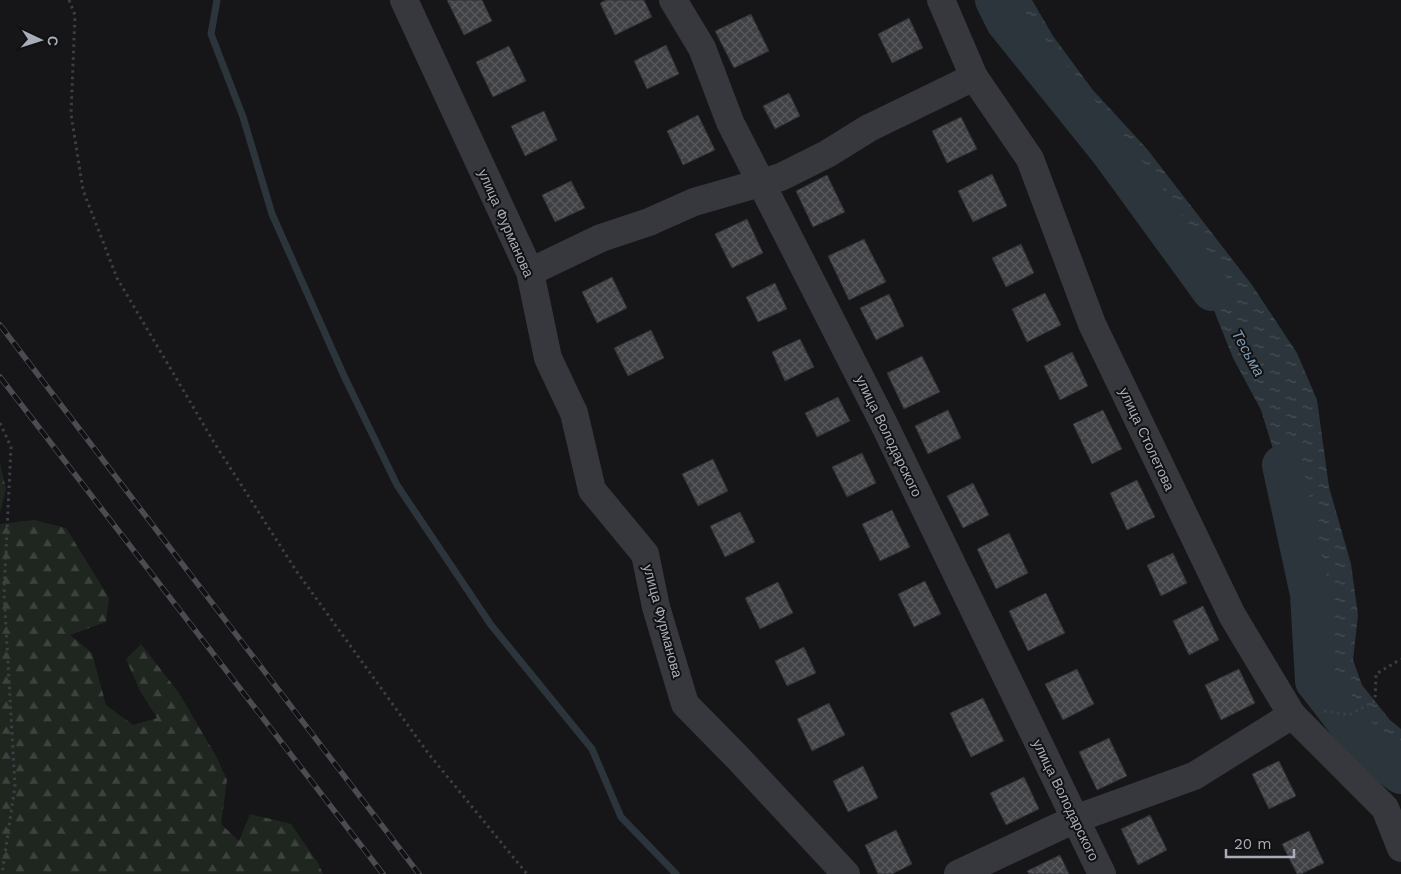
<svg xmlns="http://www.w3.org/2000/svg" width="1401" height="874" viewBox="0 0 1401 874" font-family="'Work Sans',sans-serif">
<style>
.forest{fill:url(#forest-firs)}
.water{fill:url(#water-ripples)}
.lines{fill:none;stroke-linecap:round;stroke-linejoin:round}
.stream{stroke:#2c353c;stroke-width:7}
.river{stroke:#2c353c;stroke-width:40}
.building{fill:url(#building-cross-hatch);stroke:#303034}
.path{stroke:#3d3f44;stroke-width:3;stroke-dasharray:2.5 4;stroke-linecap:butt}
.minor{stroke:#37383d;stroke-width:28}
.rail-casing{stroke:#4a4c52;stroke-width:5.5}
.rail{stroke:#111113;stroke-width:4;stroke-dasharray:11;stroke-linecap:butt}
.labels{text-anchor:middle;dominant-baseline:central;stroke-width:4;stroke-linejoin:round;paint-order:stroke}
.street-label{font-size:14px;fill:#a8adb8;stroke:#111113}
.water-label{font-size:15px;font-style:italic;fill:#7f9bb3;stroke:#111113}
</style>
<defs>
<pattern id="forest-firs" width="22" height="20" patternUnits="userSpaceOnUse" patternTransform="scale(1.25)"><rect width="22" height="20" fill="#1e261f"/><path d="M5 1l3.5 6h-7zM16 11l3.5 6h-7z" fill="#3c433d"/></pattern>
<pattern id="water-ripples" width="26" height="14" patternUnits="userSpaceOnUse" patternTransform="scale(1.25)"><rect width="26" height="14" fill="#2c353c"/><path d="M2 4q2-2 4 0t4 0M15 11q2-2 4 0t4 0" fill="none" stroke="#485056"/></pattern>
<pattern id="building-cross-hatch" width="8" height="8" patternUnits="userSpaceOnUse" patternTransform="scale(1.25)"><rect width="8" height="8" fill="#404145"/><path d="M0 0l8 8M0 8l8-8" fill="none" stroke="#595a5e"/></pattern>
</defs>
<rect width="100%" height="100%" fill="#161618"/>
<g class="forest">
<path d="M0,463L6,489L0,513Z"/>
<path d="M34,520L66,528L109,598L106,622L70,635L92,653L106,705L133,725L157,718L140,691L126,659L141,644L179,693L216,756L227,780L221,824L239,841L250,814L291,824L318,863L323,874H0V524Z"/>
</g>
<path class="water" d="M993,0H1032L1053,36L1092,89L1147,149L1252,285L1297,353L1317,400L1329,487L1351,564L1358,615L1353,660L1362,685L1390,720L1401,729V776L1371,738L1340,706L1328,683L1318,655L1309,610L1302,543L1261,410L1233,358L1209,298L1177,240L1133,173L1059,89L1035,58L1027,44L1016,38Z"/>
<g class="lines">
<path class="stream" d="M217,0L211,34L243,117L272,214L344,376L397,485L491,625L592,749L621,817L676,874"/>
<g class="river">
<path d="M995,0L1006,22L1110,151L1212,291"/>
<path d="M1282,465L1310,594L1315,681L1370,752L1401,774"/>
</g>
</g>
<g class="building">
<path d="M447,0H482L492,21L464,35Z"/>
<path d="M606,0H644L652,17L615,35L600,3Z"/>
<path d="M751,14L769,51L734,68L715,31Z"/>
<path d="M909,18L923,48L892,63L878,34Z"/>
<path d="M666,45L679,74L647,89L634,61Z"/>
<path d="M509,46L526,81L493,97L476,62Z"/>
<path d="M789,93L800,116L775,129L763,106Z"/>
<path d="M544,111L557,140L525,156L511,126Z"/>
<path d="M698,115L715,150L683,165L667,131Z"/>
<path d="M961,117L977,149L947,163L932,131Z"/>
<path d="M992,174L1007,206L973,222L958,191Z"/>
<path d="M827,175L845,212L813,227L796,191Z"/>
<path d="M571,181L585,208L555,222L542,195Z"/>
<path d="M747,219L763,253L732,268L715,234Z"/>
<path d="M864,239L886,282L849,300L828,256Z"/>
<path d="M1021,244L1034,273L1006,287L992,258Z"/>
<path d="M612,277L627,308L597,323L582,292Z"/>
<path d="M775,283L787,309L758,322L746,297Z"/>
<path d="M1045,293L1061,325L1027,342L1012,309Z"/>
<path d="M889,294L904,326L876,340L860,308Z"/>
<path d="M651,330L664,358L628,376L614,348Z"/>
<path d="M800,339L814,367L785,381L772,352Z"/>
<path d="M1072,352L1088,386L1060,400L1044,366Z"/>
<path d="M922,356L940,392L904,409L887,373Z"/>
<path d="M838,397L850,421L817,437L805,413Z"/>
<path d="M948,410L961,438L928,454L915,426Z"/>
<path d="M1103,410L1122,449L1092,464L1073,424Z"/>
<path d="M862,453L876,483L847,497L832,467Z"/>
<path d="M713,459L728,491L698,506L682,474Z"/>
<path d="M1137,480L1155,517L1127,530L1110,493Z"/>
<path d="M973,483L989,515L963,528L947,496Z"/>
<path d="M892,510L910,547L880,561L862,524Z"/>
<path d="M740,512L755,542L725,557L710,526Z"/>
<path d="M1009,533L1028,573L996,589L977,549Z"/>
<path d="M1173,553L1187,583L1161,596L1147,565Z"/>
<path d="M925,581L941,614L914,627L898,594Z"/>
<path d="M778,582L793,613L760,629L745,598Z"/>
<path d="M1046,593L1065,633L1028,651L1009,611Z"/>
<path d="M1203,606L1219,640L1189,655L1173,621Z"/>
<path d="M804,647L816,673L787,686L775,661Z"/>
<path d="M1077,669L1094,704L1063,720L1045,684Z"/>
<path d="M1239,669L1255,703L1221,720L1205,685Z"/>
<path d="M983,698L1004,741L971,757L950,713Z"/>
<path d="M829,703L845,735L812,751L797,719Z"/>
<path d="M1109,738L1127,776L1097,790L1079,752Z"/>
<path d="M1279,761L1296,796L1269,809L1252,774Z"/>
<path d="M863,766L878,798L848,812L833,781Z"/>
<path d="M1024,777L1039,809L1006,825L990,793Z"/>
<path d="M1150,815L1167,850L1138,865L1121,829Z"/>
<path d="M896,830L912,864L892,874H878L865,845Z"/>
<path d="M1309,831L1324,863L1301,874H1297L1282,844Z"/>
<path d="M1060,855L1069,874H1029L1027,871Z"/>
</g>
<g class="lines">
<g class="path">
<path d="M69,0L75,15L71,114L83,190L117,278L215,444L297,572L428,753L527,874"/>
<path d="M0,423L11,447L4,593L15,786L2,874"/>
<path d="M1324,711L1349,715L1375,701L1376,674L1401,659"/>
</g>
<g class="minor">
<path d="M404,0L530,272L548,358L574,413L592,490L645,554L656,607L685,704L738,758L846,874"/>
<path d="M673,0L702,48L730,122L884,424L1102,874"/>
<path d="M941,0L974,77L1030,159L1092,324L1232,615L1292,715L1385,808L1401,848"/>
<path d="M530,272L601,238L649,222L694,202L781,177L827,154L869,128L974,77"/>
<path d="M958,874L1075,819L1194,776L1292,715"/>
</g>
<g class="rail-casing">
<g id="rail">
<path d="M0,325L419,874"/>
<path d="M0,377L383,874"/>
</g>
</g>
<use href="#rail" class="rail"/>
</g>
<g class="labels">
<g class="street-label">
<text transform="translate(506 223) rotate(66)">улица Фурманова</text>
<text transform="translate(889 436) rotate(64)">улица Володарского</text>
<text transform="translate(1147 439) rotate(65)">улица Столетова</text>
<text transform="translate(663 621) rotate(75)">улица Фурманова</text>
<text transform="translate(1066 800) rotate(64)">улица Володарского</text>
</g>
<g class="water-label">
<text transform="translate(1248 353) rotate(61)">Тесьма</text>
</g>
</g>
<g transform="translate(40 40) rotate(94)" stroke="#111113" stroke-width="4" paint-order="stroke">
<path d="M0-4L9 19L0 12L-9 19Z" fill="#a8adb8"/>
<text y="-8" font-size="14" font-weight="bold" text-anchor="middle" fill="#a8adb8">С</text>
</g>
<path d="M1226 849v8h68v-8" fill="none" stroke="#a8adb8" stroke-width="2.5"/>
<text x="1234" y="849" font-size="15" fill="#a8adb8" stroke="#111113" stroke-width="4" paint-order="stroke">20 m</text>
</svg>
